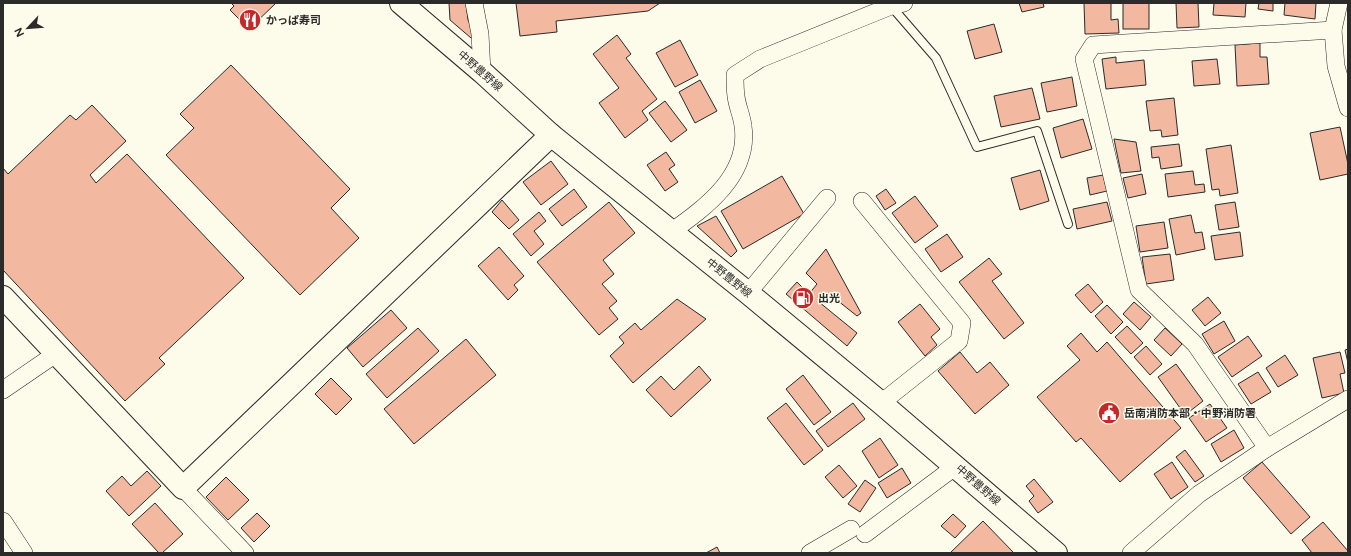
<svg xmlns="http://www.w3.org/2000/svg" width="1351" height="556" viewBox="0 0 1351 556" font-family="Figtree,'Noto Sans JP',sans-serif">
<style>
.building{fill:#f2b8a0;stroke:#2b2b2b}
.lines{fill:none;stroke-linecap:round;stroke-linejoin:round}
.lane-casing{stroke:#2b2b2b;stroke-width:10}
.street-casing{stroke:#2b2b2b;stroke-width:18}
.secondary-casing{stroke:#2b2b2b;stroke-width:24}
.primary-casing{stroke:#2b2b2b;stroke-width:24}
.lane{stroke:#fdfbea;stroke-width:8}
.street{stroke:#fdfbea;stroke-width:17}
.secondary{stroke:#fdfbea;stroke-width:22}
.primary{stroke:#fdfbea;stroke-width:22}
.labels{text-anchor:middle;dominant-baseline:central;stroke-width:3;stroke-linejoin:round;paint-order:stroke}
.poi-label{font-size:11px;font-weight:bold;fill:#2b2b2b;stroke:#fdfbea;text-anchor:start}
.street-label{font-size:11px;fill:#2b2b2b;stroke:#fdfbea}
</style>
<rect width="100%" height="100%" fill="#fdfbea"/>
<g class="building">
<path d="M231,3H276L249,29L230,10L234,6Z"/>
<path d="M449,3H466L468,20L475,33L471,38L450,20Z"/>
<path d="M516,3H660L648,11L556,21L557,32L520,36Z"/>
<path d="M1019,3H1043L1044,7L1022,12Z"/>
<path d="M1084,3H1111V20L1118,19L1119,33L1085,34Z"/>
<rect x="1123" y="3" width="26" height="26"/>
<path d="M1176,3H1198L1199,27L1177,28Z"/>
<path d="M1214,3H1246L1245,17L1213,15Z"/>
<path d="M1259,3H1273V11L1258,9Z"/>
<path d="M1285,3H1316L1315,19L1284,15Z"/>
<path d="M994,24L1002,52L975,59L967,31Z"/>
<path d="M617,35L631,54L626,58L657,99L642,111L648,120L625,138L599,103L619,88L593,54Z"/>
<path d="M680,40L698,75L675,87L656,53Z"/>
<path d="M1260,43V57H1267L1269,84L1237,86L1235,45Z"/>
<path d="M1116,57V63L1144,60L1146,85L1106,89L1102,59Z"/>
<path d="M1217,59L1220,84L1194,86L1192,61Z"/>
<path d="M231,65L350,189L331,208L359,238L300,295L166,155L194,128L180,114Z"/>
<path d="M1072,77L1077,106L1047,112L1041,83Z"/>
<path d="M700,80L717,111L695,123L679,92Z"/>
<path d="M1032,88L1040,119L1001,127L994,96Z"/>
<path d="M1174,98L1178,135L1162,137L1161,130L1150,131L1146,101Z"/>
<path d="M665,101L687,130L671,142L649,113Z"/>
<path d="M92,105L126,141L90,175L96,183L127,154L244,278L159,358L165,364L125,401L3,270V168L8,174L70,115L76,120Z"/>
<path d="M1083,119L1092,149L1061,158L1053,128Z"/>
<path d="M1340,127L1348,164V174L1320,180L1310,133Z"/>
<path d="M1114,139L1136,142L1141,171L1121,173Z"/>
<path d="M1179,144L1182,166L1161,169L1159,157L1152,158L1151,147Z"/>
<path d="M1231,145L1238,193L1220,196L1219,189L1212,190L1206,149Z"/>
<path d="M666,152L675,165L669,169L678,182L665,191L647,165Z"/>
<path d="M551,161L568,184L541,205L523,182Z"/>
<path d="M1040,170L1049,201L1020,210L1011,178Z"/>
<path d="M1193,171L1195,185L1204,184L1205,192L1168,197L1165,174Z"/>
<path d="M1142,174L1146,194L1128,198L1123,178Z"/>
<path d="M1103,175L1107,191L1090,195L1087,178Z"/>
<path d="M782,176L804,214L743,249L721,211Z"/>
<path d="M574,189L587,207L562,226L549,209Z"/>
<path d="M886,189L896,203L885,210L876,196Z"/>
<path d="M915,196L938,226L915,243L892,213Z"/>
<path d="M502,200L519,220L509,229L492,212Z"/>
<path d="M609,202L635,233L603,260L614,274L602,284L617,301L609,308L618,319L599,335L537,262Z"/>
<path d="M1107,202L1112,221L1077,229L1073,209Z"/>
<path d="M1235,202L1239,227L1219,230L1215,205Z"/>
<path d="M539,212L546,221L534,231L544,244L531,256L513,234Z"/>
<path d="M1191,215L1195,233L1202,232L1205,249L1176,255L1169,219Z"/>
<path d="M716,216L737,251L731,257L697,226Z"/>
<path d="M1164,222L1168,248L1140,252L1136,226Z"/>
<path d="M1240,232L1243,256L1215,260L1211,236Z"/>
<path d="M947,234L963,257L941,272L925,249Z"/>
<path d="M499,247L524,276L514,285L518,290L508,300L478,266Z"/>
<path d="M826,249L861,313L857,316L828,293L819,302L857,333L847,346L786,294L797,282L809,294L817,284L806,273Z"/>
<path d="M1170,254L1174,280L1146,284L1142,257Z"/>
<path d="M989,258L1002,274L992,281L1024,323L1004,339L959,282Z"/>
<path d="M1088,284L1103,302L1091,313L1075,295Z"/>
<path d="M1208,297L1221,313L1205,326L1192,310Z"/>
<path d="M677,299L706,319L633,383L610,356L624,343L619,337L635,323L641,330Z"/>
<path d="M1134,302L1151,317L1140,330L1123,314Z"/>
<path d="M920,304L940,329L931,337L937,345L925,356L898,322Z"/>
<path d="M1107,305L1123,322L1111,334L1095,316Z"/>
<path d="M391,310L407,328L363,367L347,348Z"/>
<path d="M1224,321L1235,341L1214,354L1202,334Z"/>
<path d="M1127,326L1143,343L1131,354L1115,337Z"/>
<path d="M418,328L439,351L387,398L366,374Z"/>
<path d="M1165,328L1182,344L1171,356L1154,340Z"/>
<path d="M1081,333L1097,352L1107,342L1181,428L1120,482L1081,438L1076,442L1037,397L1080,360L1067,346Z"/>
<path d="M1248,336L1262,356L1232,377L1218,357Z"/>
<path d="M466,339L496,375L414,444L384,409Z"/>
<path d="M1146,346L1162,364L1150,375L1134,357Z"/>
<path d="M1348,349V363L1345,350Z"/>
<path d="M960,352L977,373L990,362L1009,385L975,414L938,371Z"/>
<path d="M1340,352L1345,373L1340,374L1344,393L1322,398L1313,358Z"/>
<path d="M1285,355L1298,375L1278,387L1266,368Z"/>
<path d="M1176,364L1203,401L1185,415L1158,377Z"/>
<path d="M699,366L711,380L671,417L646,390L661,376L674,390Z"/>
<path d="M1258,372L1271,392L1251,404L1238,384Z"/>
<path d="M803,375L831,412L814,425L786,389Z"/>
<path d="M331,378L352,399L336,415L315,394Z"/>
<path d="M786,403L823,450L804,465L767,418Z"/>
<path d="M853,403L865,419L828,447L816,431Z"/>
<path d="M1210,404L1227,428L1206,442L1189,418Z"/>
<path d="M1234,430L1244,448L1221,462L1211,444Z"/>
<path d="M880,438L898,465L879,478L862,451Z"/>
<path d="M1185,450L1204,476L1195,482L1176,457Z"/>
<path d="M1172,462L1188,487L1171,499L1154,474Z"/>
<path d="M1262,462L1310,517L1291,534L1243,478Z"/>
<path d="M839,465L857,486L843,498L825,477Z"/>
<path d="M902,468L911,483L887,498L878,483Z"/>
<path d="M147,471L161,486L129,516L106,491L122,476L131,486Z"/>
<path d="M226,477L249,500L228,520L206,497Z"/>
<path d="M1034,479L1053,502L1038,513L1029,501L1034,496L1026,486Z"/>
<path d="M865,480L876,488L860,512L848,504Z"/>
<path d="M155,503L183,534L162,553H159L132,524Z"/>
<path d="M257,513L270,526L254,542L241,528Z"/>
<path d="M953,514L966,526L955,538L941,526Z"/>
<path d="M983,521L1014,553H950Z"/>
<path d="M1323,522L1348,551V553H1312L1302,540Z"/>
<path d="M717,547L720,553H706Z"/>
</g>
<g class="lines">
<g class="lane-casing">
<path id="lane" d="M891,6L936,58L977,147L1037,131L1068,224"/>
</g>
<g class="street-casing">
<g id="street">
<path d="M474,3L480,34L482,72"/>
<path d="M1339,3L1333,30L1336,66L1348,108"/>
<path d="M862,201L962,323L959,341L881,403"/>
<path d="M671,232C706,207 750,175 743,126C742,116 737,106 736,96C735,89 735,82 735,75L760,59L891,6L904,3"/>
<path d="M748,293L827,198"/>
<path d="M3,390L57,353"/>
<path d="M1267,448L1195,344L1139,290L1084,59L1093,45L1333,30"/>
<path d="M183,488L245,553"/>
<path d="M3,521L24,553"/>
<path d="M865,534L956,466"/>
<path d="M810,553L851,529"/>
<path d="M1131,553L1199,494L1267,448L1348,399"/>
</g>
</g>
<g class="secondary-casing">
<path id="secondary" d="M3,297L183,488L551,135"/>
</g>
<g class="primary-casing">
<path id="primary" d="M401,3L482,72L551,135L748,293L881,403L1056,553"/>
</g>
<use href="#lane" class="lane"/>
<use href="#street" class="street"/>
<use href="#secondary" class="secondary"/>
<use href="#primary" class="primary"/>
</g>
<defs>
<g id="restaurant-disc" transform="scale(1.15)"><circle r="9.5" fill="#c62828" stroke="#fdfbea"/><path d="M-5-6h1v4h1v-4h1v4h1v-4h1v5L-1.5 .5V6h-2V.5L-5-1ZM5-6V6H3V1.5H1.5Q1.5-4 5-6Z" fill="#fff"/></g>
<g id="fuel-disc" transform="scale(1.15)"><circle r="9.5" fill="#c62828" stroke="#fdfbea"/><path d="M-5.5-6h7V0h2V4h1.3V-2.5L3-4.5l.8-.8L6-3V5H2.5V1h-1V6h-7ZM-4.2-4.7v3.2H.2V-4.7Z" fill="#fff"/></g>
<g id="civic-disc" transform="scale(1.15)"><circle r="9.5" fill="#c62828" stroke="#fdfbea"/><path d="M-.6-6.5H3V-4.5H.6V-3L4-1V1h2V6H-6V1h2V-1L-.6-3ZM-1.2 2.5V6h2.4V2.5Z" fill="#fff"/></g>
</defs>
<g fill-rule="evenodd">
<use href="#restaurant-disc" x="250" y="20"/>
<use href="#fuel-disc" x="803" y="298"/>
<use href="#civic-disc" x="1109" y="413"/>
</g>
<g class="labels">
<g class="poi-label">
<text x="266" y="20">かっぱ寿司</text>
<text x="818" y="298">出光</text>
<text x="1124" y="413">岳南消防本部・中野消防署</text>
</g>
<g class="street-label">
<text transform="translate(480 71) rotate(41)">中野豊野線</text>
<text transform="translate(729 278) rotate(39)">中野豊野線</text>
<text transform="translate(978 485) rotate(41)">中野豊野線</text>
</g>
</g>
<rect width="1351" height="556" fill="none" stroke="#2b2b2b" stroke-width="8"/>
<g transform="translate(28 28) rotate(244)" stroke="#fdfbea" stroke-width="3" paint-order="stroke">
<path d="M0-3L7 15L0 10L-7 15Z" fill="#2b2b2b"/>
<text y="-6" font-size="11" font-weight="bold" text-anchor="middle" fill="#2b2b2b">N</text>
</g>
</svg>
